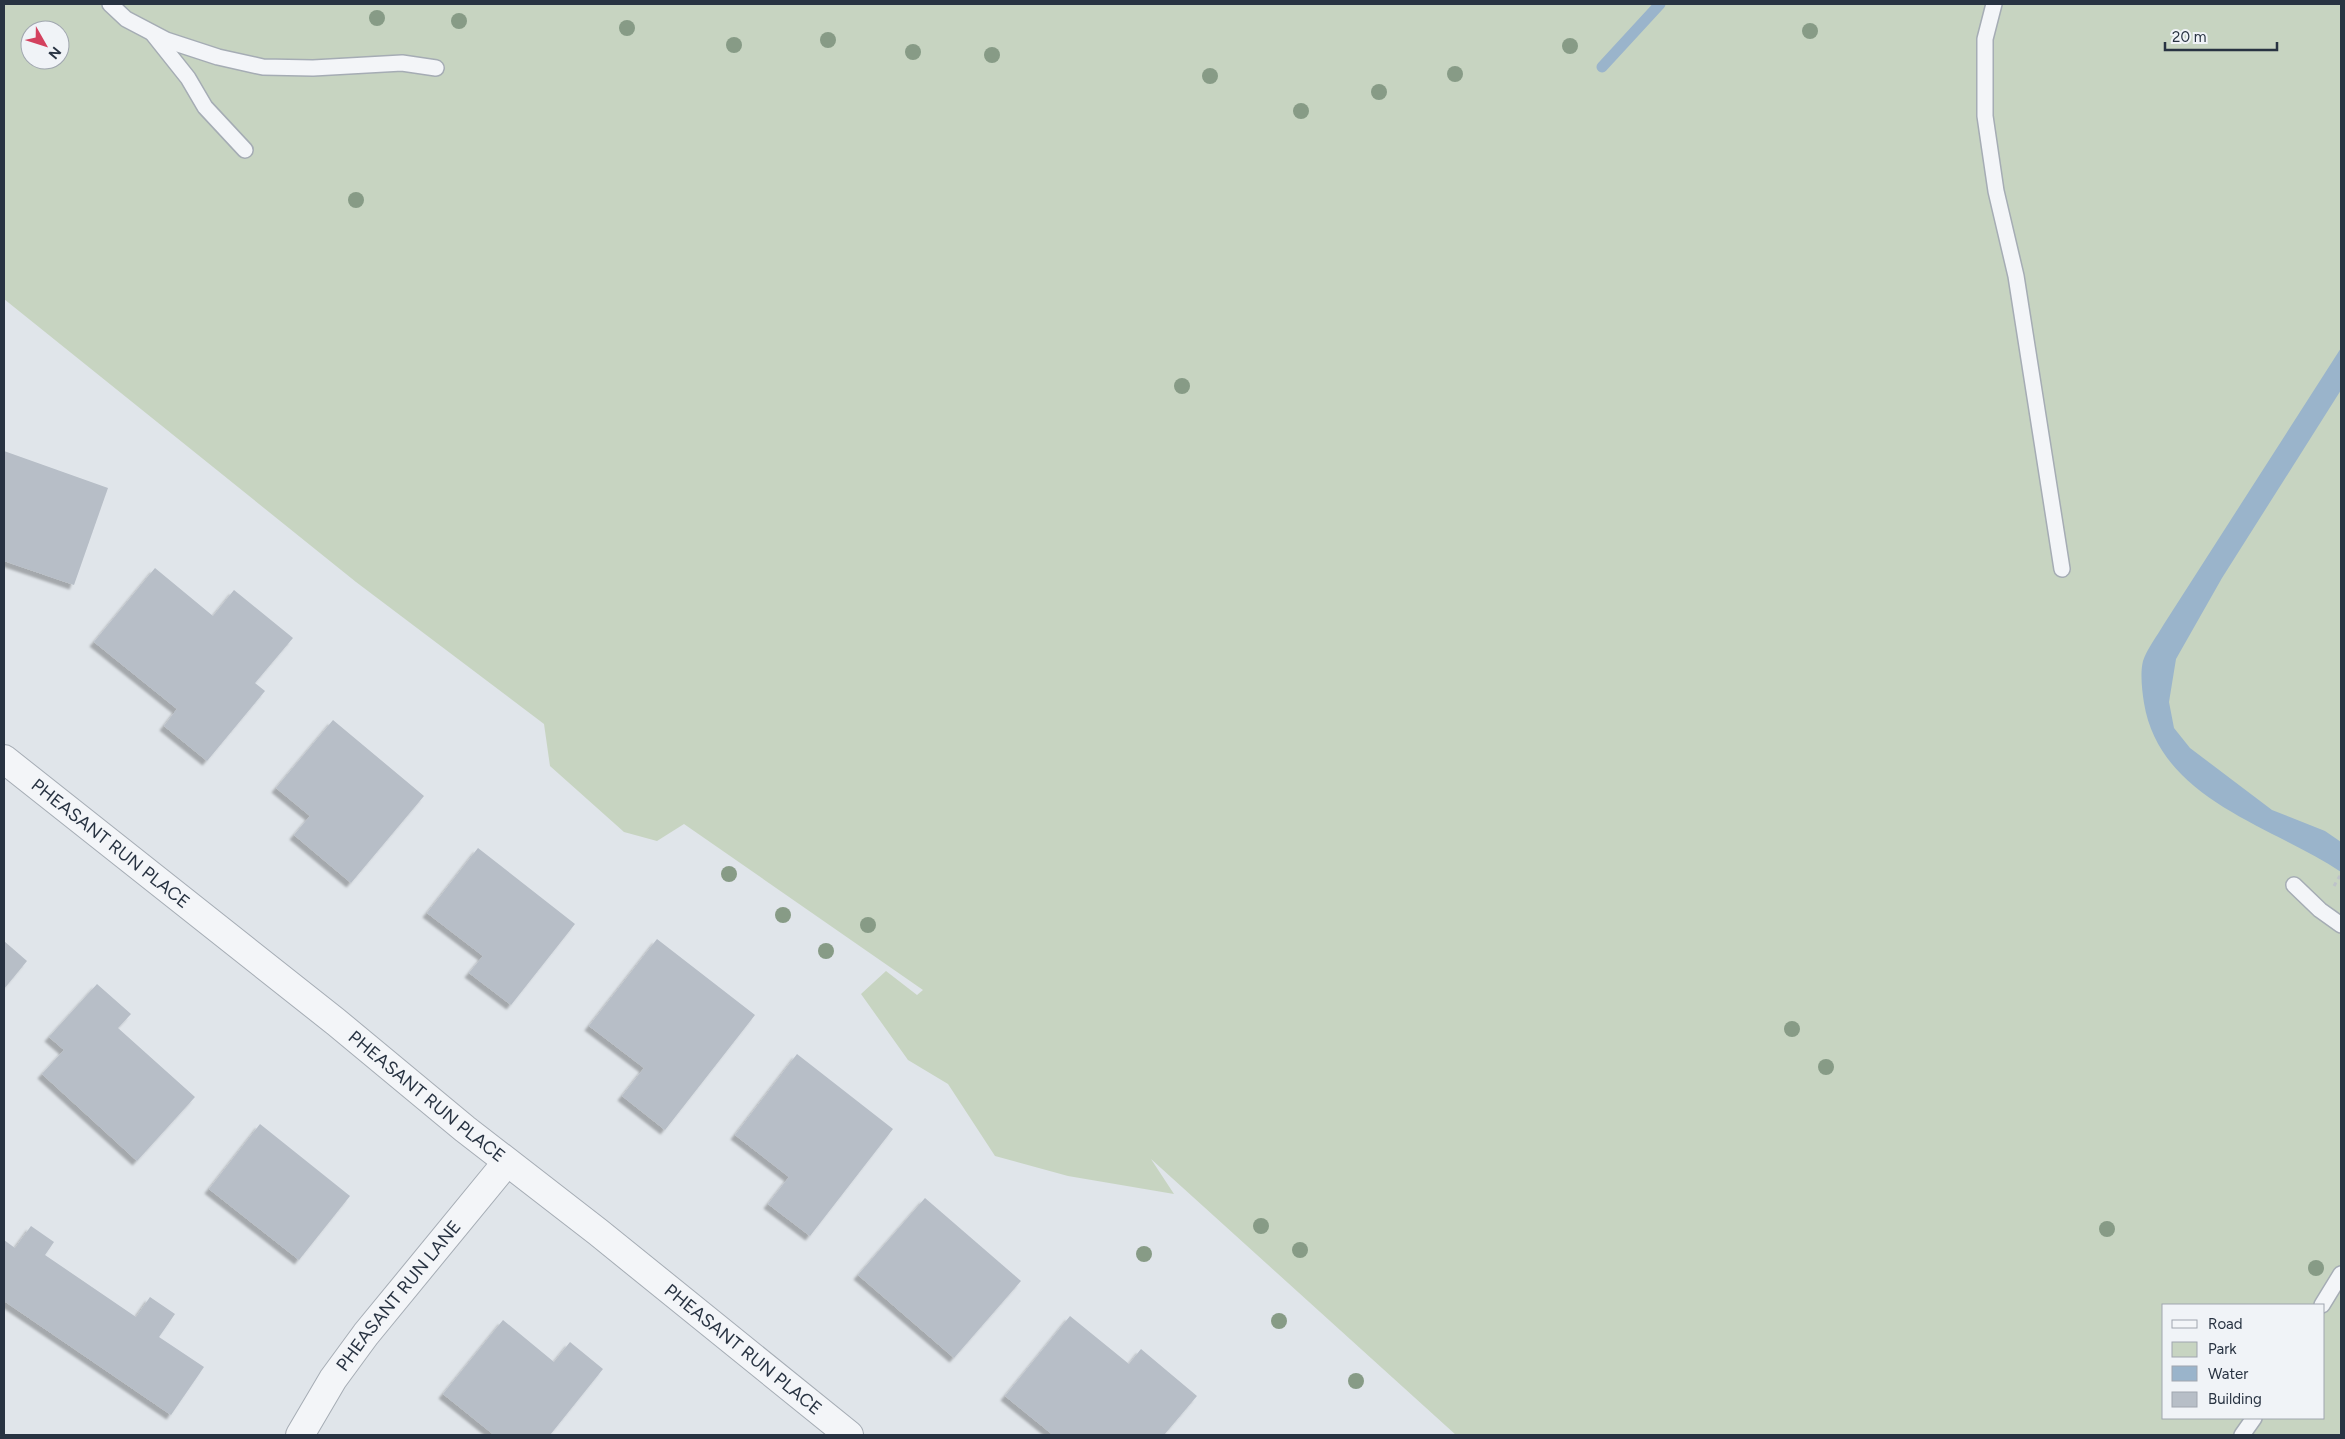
<svg xmlns="http://www.w3.org/2000/svg" width="2345" height="1439" viewBox="0 0 2345 1439" font-family="Figtree,sans-serif">
<style>
.green{fill:#c7d4c1;fill-rule:evenodd}
.water{fill:#9ab4cb}
.lines{fill:none;stroke-linecap:round;stroke-linejoin:round}
.stream{stroke:#9ab4cb;stroke-width:11}
.building{fill:#b7bec7;filter:url(#shadow)}
.lane-casing{stroke:#a5acb4;stroke-width:18}
.street-casing{stroke:#a5acb4;stroke-width:30}
.path{stroke:#bec3c9;stroke-width:3;stroke-dasharray:4 4;stroke-linecap:butt}
.lane{stroke:#f3f5f8;stroke-width:15}
.street{stroke:#f3f5f8;stroke-width:28}
.tree{fill:#879b86}
.labels{text-anchor:middle;dominant-baseline:central;stroke-width:4.5;stroke-linejoin:round;paint-order:stroke}
.street-label{font-size:18px;fill:#283342;stroke:#f0f3f7}
</style>
<defs>
<filter id="shadow"><feDropShadow dx="-4.5" dy="4.5" stdDeviation="1" flood-color="#0004"/></filter>
</defs>
<rect width="100%" height="100%" fill="#e0e5ea"/>
<path class="green" d="M4,4H2341V1435H1456L1151,1159L1174,1194L1068,1176L995,1156L948,1084L908,1060L861,994L886,971L917,995L923,990L684,824L657,841L624,832L550,766L544,724L356,582L4,299ZM30,30H60V60H30ZM2164,1305H2324V1418H2164Z"/>
<path class="water" d="M2341,348V390L2222,578L2176,659L2169,702L2174,728L2190,748L2272,810L2325,831L2341,842V872C2271,825 2160,800 2144,703C2142,690 2140,673 2143,661C2147,649 2157,636 2164,624Z"/>
<g class="lines">
<path class="stream" d="M1602,67L1660,4"/>
</g>
<g class="building">
<path d="M4,451L108,488L74,585L4,561Z"/>
<path d="M155,568L213,616L234,590L293,638L255,683L265,691L207,761L164,726L177,709L94,642Z"/>
<path d="M333,720L424,796L351,883L294,835L310,816L276,788Z"/>
<path d="M478,848L575,924L511,1005L469,973L483,956L427,913Z"/>
<path d="M657,939L755,1015L665,1130L622,1096L644,1068L589,1026Z"/>
<path d="M4,941L27,961L4,989Z"/>
<path d="M97,984L131,1014L118,1028L195,1097L137,1161L42,1074L64,1050L49,1037Z"/>
<path d="M797,1054L893,1129L810,1236L768,1204L789,1177L735,1135Z"/>
<path d="M260,1124L350,1196L299,1260L209,1189Z"/>
<path d="M925,1198L1021,1281L954,1358L858,1275Z"/>
<path d="M31,1226L54,1242L45,1255L136,1317L150,1297L175,1314L159,1337L204,1367L171,1415L4,1301V1240L15,1248Z"/>
<path d="M1070,1316L1129,1364L1141,1349L1197,1396L1164,1435H1053L1005,1396Z"/>
<path d="M503,1320L554,1362L570,1342L603,1369L550,1435H494L443,1394Z"/>
</g>
<g class="lines">
<g class="lane-casing">
<g id="lane">
<path d="M110,4L126,19L166,40L218,57L263,67L313,68L402,63L436,68"/>
<path d="M1994,4L1985,39V116L1996,191L2016,276L2062,569"/>
<path d="M153,34L188,78L205,107L245,150"/>
<path d="M2294,885L2320,910L2341,925"/>
<path d="M2322,1305L2341,1274"/>
<path d="M2242,1435L2254,1418"/>
</g>
</g>
<g class="street-casing">
<g id="street">
<path id="s1" d="M4,759L336,1022L465,1129L598,1232L849,1435"/>
<path id="s2" d="M300,1435L333,1379L366,1334L507,1162"/>
</g>
</g>
<path class="path" d="M2334,886L2341,874"/>
<use href="#lane" class="lane"/>
<use href="#street" class="street"/>
</g>
<g class="tree">
<circle cx="377" cy="18" r="8"/>
<circle cx="459" cy="21" r="8"/>
<circle cx="627" cy="28" r="8"/>
<circle cx="1810" cy="31" r="8"/>
<circle cx="828" cy="40" r="8"/>
<circle cx="734" cy="45" r="8"/>
<circle cx="1570" cy="46" r="8"/>
<circle cx="913" cy="52" r="8"/>
<circle cx="992" cy="55" r="8"/>
<circle cx="1455" cy="74" r="8"/>
<circle cx="1210" cy="76" r="8"/>
<circle cx="1379" cy="92" r="8"/>
<circle cx="1301" cy="111" r="8"/>
<circle cx="356" cy="200" r="8"/>
<circle cx="1182" cy="386" r="8"/>
<circle cx="729" cy="874" r="8"/>
<circle cx="783" cy="915" r="8"/>
<circle cx="868" cy="925" r="8"/>
<circle cx="826" cy="951" r="8"/>
<circle cx="1792" cy="1029" r="8"/>
<circle cx="1826" cy="1067" r="8"/>
<circle cx="1261" cy="1226" r="8"/>
<circle cx="2107" cy="1229" r="8"/>
<circle cx="1300" cy="1250" r="8"/>
<circle cx="1144" cy="1254" r="8"/>
<circle cx="2316" cy="1268" r="8"/>
<circle cx="1279" cy="1321" r="8"/>
<circle cx="1356" cy="1381" r="8"/>
</g>
<g class="labels">
<g class="street-label">
<text stroke="none"><textPath href="#s1" startOffset="136">PHEASANT RUN PLACE</textPath></text>
<text stroke="none"><textPath href="#s1" startOffset="541">PHEASANT RUN PLACE</textPath></text>
<text stroke="none"><textPath href="#s2" startOffset="171">PHEASANT RUN LANE</textPath></text>
<text stroke="none"><textPath href="#s1" startOffset="946">PHEASANT RUN PLACE</textPath></text>
</g>
</g>
<rect width="2345" height="1439" fill="none" stroke="#283342" stroke-width="10"/>
<rect x="2162" y="1304" width="162" height="115" fill="#f0f3f7" stroke="#a0a6af"/>
<rect x="2172" y="1320" width="25" height="8" fill="#f3f5f8" stroke="#a0a6af"/>
<text x="2208" y="1329" font-size="15" fill="#283342">Road</text>
<rect x="2172" y="1342" width="25" height="15" fill="#c7d4c1" stroke="#a0a6af"/>
<text x="2208" y="1354" font-size="15" fill="#283342">Park</text>
<rect x="2172" y="1366" width="25" height="15" fill="#9ab4cb" stroke="#a0a6af"/>
<text x="2208" y="1379" font-size="15" fill="#283342">Water</text>
<rect x="2172" y="1392" width="25" height="15" fill="#b7bec7" stroke="#a0a6af"/>
<text x="2208" y="1404" font-size="15" fill="#283342">Building</text>
<g transform="translate(45 45) rotate(129)"><circle r="24" fill="#f0f3f7" stroke="#a0a6af"/>
<path d="M0-4L9 19L0 12L-9 19Z" fill="#d3415e"/>
<text y="-8" font-size="14" font-weight="bold" text-anchor="middle" fill="#283342">N</text>
</g>
<path d="M2165 42v8h112v-8" fill="none" stroke="#283342" stroke-width="2.5"/>
<text x="2172" y="42" font-size="15" fill="#283342" stroke="#f0f3f7" stroke-width="4" paint-order="stroke">20 m</text>
</svg>
